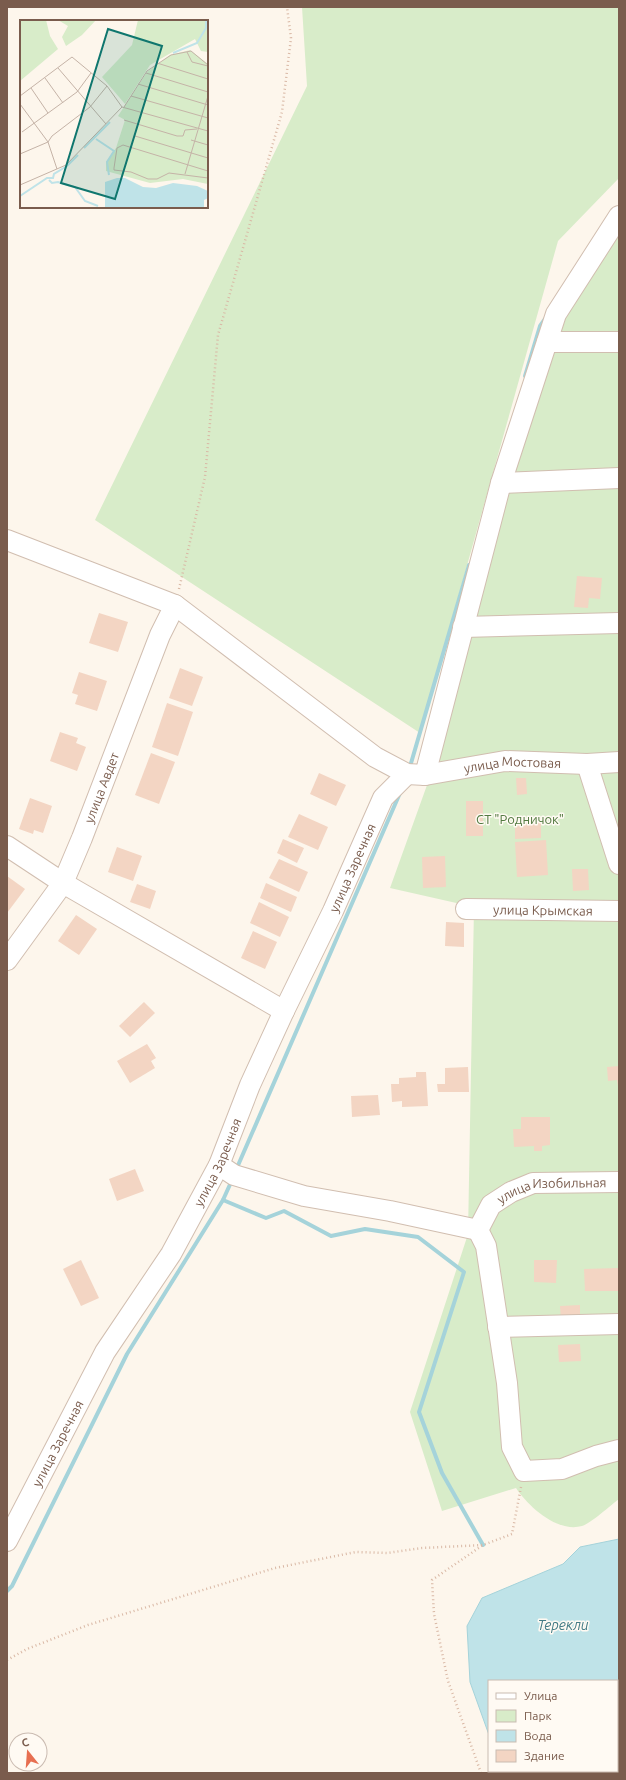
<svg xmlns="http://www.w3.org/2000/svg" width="626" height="1780" viewBox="0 0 626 1780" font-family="Ubuntu,sans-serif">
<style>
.green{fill:#d8ecc9}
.water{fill:#bfe3e8;stroke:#a5d3da}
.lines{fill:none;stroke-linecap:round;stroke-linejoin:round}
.stream{stroke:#a5d3da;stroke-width:4}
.building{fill:#f3d5c3}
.minor-casing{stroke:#d1beb0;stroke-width:22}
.path{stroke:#d9b8a5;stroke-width:2.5;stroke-dasharray:1 3;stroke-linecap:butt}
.minor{stroke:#fff;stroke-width:20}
.labels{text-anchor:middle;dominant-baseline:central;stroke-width:3;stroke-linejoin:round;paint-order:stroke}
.street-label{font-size:13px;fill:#7a5c4d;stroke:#fffaf3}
.park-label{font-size:13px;fill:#537a41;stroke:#fffaf3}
.water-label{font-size:14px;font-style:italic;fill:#437c86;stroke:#fffaf3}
.inset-river{fill:none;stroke:#bfe3e8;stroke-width:2}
.inset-road{fill:none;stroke:#c5b3a7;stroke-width:1}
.view{fill:#0f766e;fill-opacity:0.15;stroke:#0f766e;stroke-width:2}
.inset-edge{fill:none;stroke:#7a5c4d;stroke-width:2}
</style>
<rect width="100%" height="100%" fill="#fdf6ec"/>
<g class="green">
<path d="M302,7H619V178L558,241L420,733L95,520L307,86Z"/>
<path d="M619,229V1499C611,1505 590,1524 582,1526C557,1533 528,1506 516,1488L442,1511L410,1412L468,1234L474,907L390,888L431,774L469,627L557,327Z"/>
</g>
<path class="water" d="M619,1539V1773H503L502,1771H617V1681H489V1735L470,1682L467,1626L482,1598L563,1564L580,1547Z"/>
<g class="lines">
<g class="stream">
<path d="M525,376L540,326L545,319"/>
<path d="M409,770L469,565"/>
<path d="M236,1170L400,793"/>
<path d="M223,1200L266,1218L284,1211L331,1236L365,1229L418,1237L464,1272L419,1412L442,1473L483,1545"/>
<path d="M7,1591L12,1586L127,1354L223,1200L232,1180"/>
</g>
</g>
<g class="building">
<path d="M577,576L602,578L600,599L589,598L588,608L574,607Z"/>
<path d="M99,613L128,622L118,652L89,643Z"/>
<path d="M180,668L203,677L192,706L169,698Z"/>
<path d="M79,672L107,681L97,711L75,704L78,695L72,693Z"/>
<path d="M167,703L193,712L178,756L152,747Z"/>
<path d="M60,732L78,738L76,743L86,747L77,771L50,761Z"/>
<path d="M151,753L175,762L159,804L135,795Z"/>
<path d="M319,773L346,785L336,806L310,794Z"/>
<path d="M516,778H526L527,794L517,795Z"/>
<path d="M30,798L52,806L43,833L34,830L33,834L19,829Z"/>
<rect x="466" y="801" width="17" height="35"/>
<path d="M299,814L328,827L318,850L288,837Z"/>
<path d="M541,818V838L515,839V819Z"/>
<path d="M283,839L304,848L297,863L277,853Z"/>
<path d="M546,840L548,875L517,877L515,842Z"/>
<path d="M117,847L142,856L133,881L108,872Z"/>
<path d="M445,856L446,887L423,888L422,857Z"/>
<path d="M279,859L308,872L299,892L269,878Z"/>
<path d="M572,869H588L589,890L573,891Z"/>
<path d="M7,876L25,889L7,913Z"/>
<path d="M266,883L297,897L291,912L260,898Z"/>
<path d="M137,884L156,891L150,909L130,902Z"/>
<path d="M259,902L289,917L280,937L250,923Z"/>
<path d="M76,915L97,929L79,955L58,941Z"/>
<path d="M446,922L464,923V947L445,946Z"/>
<path d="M253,931L277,942L265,969L241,958Z"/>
<path d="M144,1002L155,1013L130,1037L119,1026Z"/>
<path d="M147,1044L156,1058L151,1061L155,1068L130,1083L117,1061Z"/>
<path d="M619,1066V1086H618L617,1080L608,1081L607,1067Z"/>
<path d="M468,1067L469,1092H438L437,1084H445V1068Z"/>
<path d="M416,1072H426L428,1106L402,1107V1101L392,1102L391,1084H399V1078L416,1077Z"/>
<path d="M378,1095L380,1115L352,1117L351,1096Z"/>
<path d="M521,1117H550V1145L542,1146V1151H534V1146L514,1147L513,1129H521Z"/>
<path d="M135,1169L144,1191L117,1201L109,1179Z"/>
<path d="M81,1260L99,1298L81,1306L63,1269Z"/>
<path d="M534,1260H557L556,1283L534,1282Z"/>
<path d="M618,1268L619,1291H585L584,1269Z"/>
<path d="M580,1305V1319L561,1320L560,1306Z"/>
<path d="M580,1344L581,1361L559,1362L558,1345Z"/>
</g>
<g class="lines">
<g class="minor-casing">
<g id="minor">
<path d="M547,342H619"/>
<path d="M501,483L619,478"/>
<path id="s1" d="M7,540L175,605L375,757L407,774L425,775L505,761L587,764L619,762"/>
<path d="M463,627L619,623"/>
<path d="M587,764L619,864"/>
<path d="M425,775L501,483L556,314L619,216"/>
<path d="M7,846L63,883L284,1011"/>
<path id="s2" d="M466,909L619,911"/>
<path id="s3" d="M7,960L63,883L82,838L160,635L175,605"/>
<path d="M219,1165L234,1175L304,1196L390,1211L478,1230"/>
<path d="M478,1230L486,1246L507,1383L512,1447L524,1471L562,1469L596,1456L619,1450"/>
<path id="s4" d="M478,1230L491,1205L511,1192L533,1183L619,1182"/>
<path d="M498,1327L619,1324"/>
<path id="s5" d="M7,1541L105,1352L171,1254L219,1165L250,1085L284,1011L333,911L383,798L407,774"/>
</g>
</g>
<g class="path">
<path d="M179,589L205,477L218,335L282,112L291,38L287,7"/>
<path d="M7,1660L27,1649L88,1625L275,1568L356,1552L387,1553L422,1548L483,1545"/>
<path d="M481,1773L448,1681L434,1614L432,1580L483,1545L512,1534L521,1487"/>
</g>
<use href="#minor" class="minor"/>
</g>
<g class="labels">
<g class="street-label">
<text stroke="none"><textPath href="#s1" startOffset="574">улица Мостовая</textPath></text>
<text stroke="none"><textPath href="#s3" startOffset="198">улица Авдет</textPath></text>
<text stroke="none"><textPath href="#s5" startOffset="758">улица Заречная</textPath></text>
<text stroke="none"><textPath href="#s2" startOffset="77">улица Крымская</textPath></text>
<text stroke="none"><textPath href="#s5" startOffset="434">улица Заречная</textPath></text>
<text stroke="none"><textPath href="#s4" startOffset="93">улица Изобильная</textPath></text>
<text stroke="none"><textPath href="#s5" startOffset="110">улица Заречная</textPath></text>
</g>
<g class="park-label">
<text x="520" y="819">СТ "Родничок"</text>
</g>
<g class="water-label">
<text x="563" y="1625">Терекли</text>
</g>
</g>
<g transform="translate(20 20)">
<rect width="188" height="188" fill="#fdf6ec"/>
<path d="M0,0H26L30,16L38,29L0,61ZM38,0H76L62,15L46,26L42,17L48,6ZM118,0H188V32L181,31L175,19L130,45L105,84L82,57L112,25ZM170,30L188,44V164L163,159L130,163L86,151V142L96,128L105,100L98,96L127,52L150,35Z" fill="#d8ecc9"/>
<path d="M97,158H105L123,167L136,168L153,163L177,166L188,171V178L184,180V188H85V162Z" fill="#bfe3e8"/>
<path class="inset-river" d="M153,33L177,23L186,8V0M76,119L94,131L87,142L89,155M64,128L90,102M29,160L32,163L38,162L55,167L65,181L78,186M0,176L27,158H33L34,154L47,146L58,135"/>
<path class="inset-road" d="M167,32L172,42L188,46M137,43L188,59M38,48L86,104M126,53L188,72M25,58L43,83M118,64L188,85M11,68L28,93M0,76L52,37L87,66L102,87M111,76L188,98M0,84L28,122L37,149M102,87L188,111M104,87L127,51L151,35L171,31L188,45M104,100L157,116H163L165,110L177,109M2,112L57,72L71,53M115,116L188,138M171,120L188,125M0,134L28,122L32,116L70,87L87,66M188,151L103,125L97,128L94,148V150L111,152L128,159H137L149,153L188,158M165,154L188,76M0,165L46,145L102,87"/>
<path class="view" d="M88,9L142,26L95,179L41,163Z"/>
<rect width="188" height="188" class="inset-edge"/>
</g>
<rect width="626" height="1780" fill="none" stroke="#7a5c4d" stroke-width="16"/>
<rect x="488" y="1680" width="130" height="92" fill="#fffaf3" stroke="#cabbb1"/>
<rect x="496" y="1693" width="20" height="6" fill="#ffffff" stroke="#cabbb1"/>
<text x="524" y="1700" font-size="12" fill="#7a5c4d">Улица</text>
<rect x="496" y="1710" width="20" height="12" fill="#d8ecc9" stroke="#cabbb1"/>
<text x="524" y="1720" font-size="12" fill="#7a5c4d">Парк</text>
<rect x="496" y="1730" width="20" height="12" fill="#bfe3e8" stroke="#cabbb1"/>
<text x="524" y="1740" font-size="12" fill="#7a5c4d">Вода</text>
<rect x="496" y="1750" width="20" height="12" fill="#f3d5c3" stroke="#cabbb1"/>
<text x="524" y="1760" font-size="12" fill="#7a5c4d">Здание</text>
<g transform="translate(28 1752) rotate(343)"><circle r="19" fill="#fffaf3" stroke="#cabbb1"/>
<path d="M0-3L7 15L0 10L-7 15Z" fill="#e76f51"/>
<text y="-6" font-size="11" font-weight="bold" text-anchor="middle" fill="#7a5c4d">С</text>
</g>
</svg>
